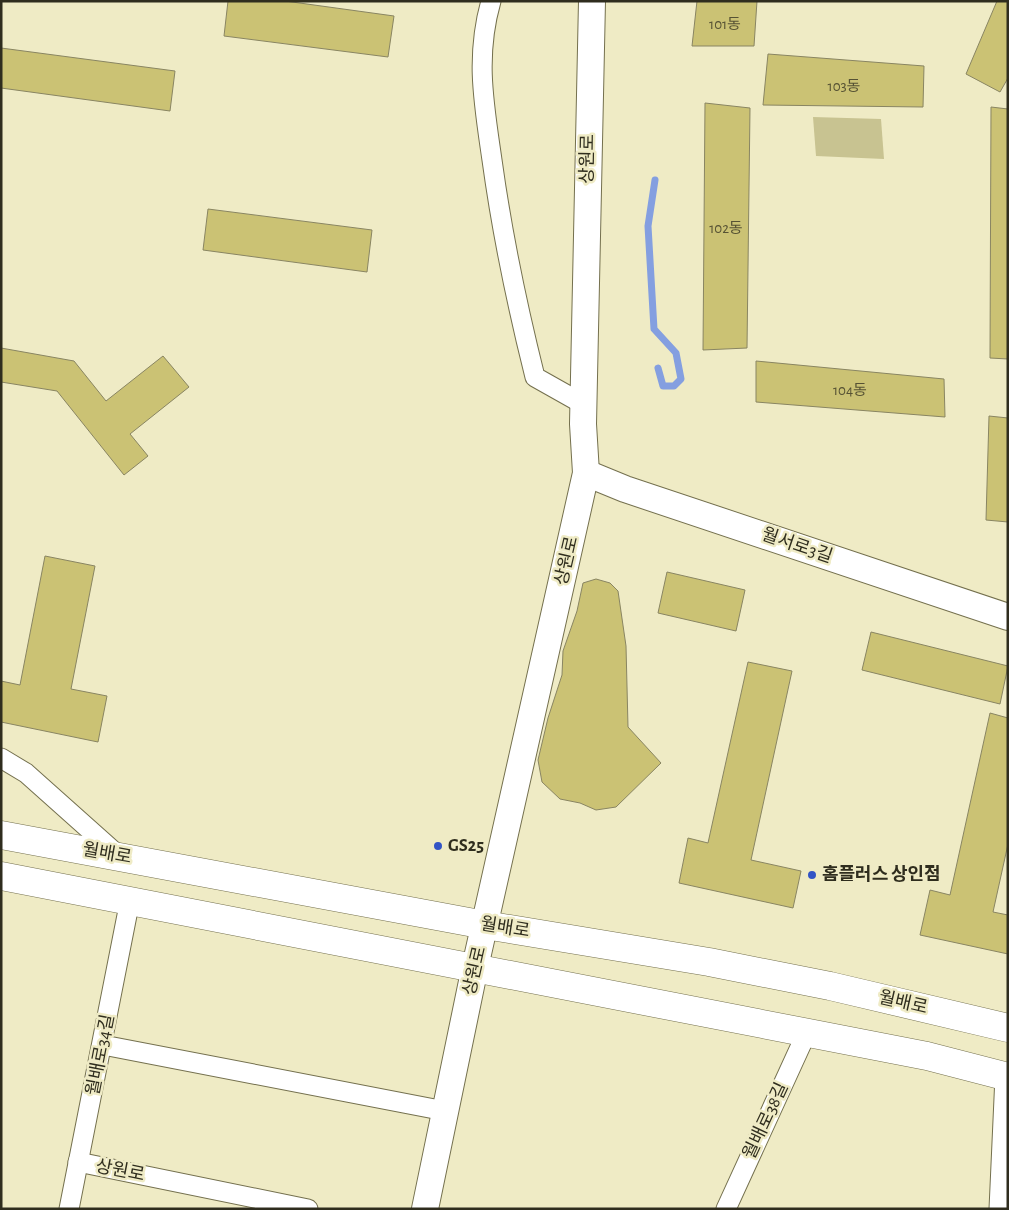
<svg xmlns="http://www.w3.org/2000/svg" width="1009" height="1210" viewBox="0 0 1009 1210" font-family="'Alegreya Sans','Noto Sans KR',sans-serif">
<style>
.green{fill:#c8c391}
.lines{fill:none;stroke-linecap:round;stroke-linejoin:round}
.stream{stroke:#849fe0;stroke-width:7}
.building{fill:#cbc274;stroke:#898562}
.street-casing{stroke:#74704e;stroke-width:21}
.secondary-casing{stroke:#74704e;stroke-width:28}
.primary-casing{stroke:#74704e;stroke-width:29}
.street{stroke:#fff;stroke-width:19}
.secondary{stroke:#fff;stroke-width:26}
.primary{stroke:#fff;stroke-width:28}
.poi-dot{fill:#3254c5;stroke:#efebc5;stroke-width:2}
.labels{text-anchor:middle;dominant-baseline:central;stroke-width:5;stroke-linejoin:round;paint-order:stroke}
.number-label{font-size:15px;fill:#565234}
.street-label{font-size:18px;fill:#2f2d1e;stroke:#efebc5}
.poi-label{font-size:18px;font-weight:bold;fill:#2f2d1e;stroke:#efebc5;text-anchor:start}
</style>
<rect width="100%" height="100%" fill="#efebc5"/>
<path class="green" d="M813,117L881,119L884,159L816,156Z"/>
<g class="lines">
<path class="stream" d="M655,180L648,226L654,329L676,353L681,379L674,386H663L658,368"/>
</g>
<g class="building">
<path d="M228,1H285L394,16L388,57L224,36Z"/>
<path d="M697,1H757L754,46H692Z"/>
<path d="M997,1H1008V78L1000,92L966,74Z"/>
<path d="M1,48L175,71L170,111L1,88Z"/>
<path d="M768,54L924,66L923,107L763,105Z"/>
<path d="M705,103L750,108L747,348L703,350Z"/>
<path d="M991,107L1008,109V359L990,358Z"/>
<path d="M208,209L372,230L367,272L203,250Z"/>
<path d="M1,348L74,361L106,401L163,356L189,387L130,434L148,456L124,475L57,391L1,382Z"/>
<path d="M756,361L944,379L945,417L756,402Z"/>
<path d="M989,416L1008,418V522L986,520Z"/>
<path d="M45,556L95,566L71,689L107,696L98,742L1,722V681L20,685Z"/>
<path d="M667,572L745,590L736,631L658,613Z"/>
<path d="M596,579L610,583L618,591L626,646L628,727L661,763L616,807L596,810L580,803L560,799L542,782L538,760L548,718L562,675L563,651L577,611L583,583Z"/>
<path d="M871,632L1008,666L1000,704L862,670Z"/>
<path d="M748,662L792,671L751,860L801,871L793,908L679,883L688,838L708,843Z"/>
<path d="M990,713L1008,718V844L993,912L1008,915V954L920,935L930,890L950,895Z"/>
</g>
<g class="lines">
<g class="street-casing">
<g id="street">
<path d="M491,1C475,57 484,104 492,160C502,233 517,305 535,377L583,404"/>
<path d="M1,758L26,773L119,856"/>
<path d="M103,1045L445,1111"/>
<path d="M78,1162L308,1209"/>
<path d="M69,1209L130,900"/>
<path d="M726,1209L807,1032"/>
<path d="M999,1209L1005,1076"/>
</g>
</g>
<g class="secondary-casing">
<g id="secondary">
<path d="M586,473L625,489L1008,617"/>
<path d="M425,1209L475,967L586,473L583,424L592,1"/>
</g>
</g>
<g class="primary-casing">
<g id="primary">
<path d="M1,835L485,925L709,962L830,986L1008,1028"/>
<path d="M1,876L927,1056L1008,1077"/>
</g>
</g>
<use href="#street" class="street"/>
<use href="#secondary" class="secondary"/>
<use href="#primary" class="primary"/>
</g>
<g class="poi-dot">
<circle cx="438" cy="846" r="5"/>
<circle cx="812" cy="875" r="5"/>
</g>
<g class="labels">
<g class="number-label">
<text x="725" y="24">101동</text>
<text x="844" y="86">103동</text>
<text x="726" y="228">102동</text>
<text x="850" y="390">104동</text>
</g>
<g class="street-label">
<text transform="translate(588 159) rotate(-89)">상원로</text>
<text transform="translate(797 546) rotate(19)">월서로3길</text>
<text transform="translate(567 561) rotate(-77)">상원로</text>
<text transform="translate(107 854) rotate(10)">월배로</text>
<text transform="translate(505 928) rotate(9)">월배로</text>
<text transform="translate(475 971) rotate(-77)">상원로</text>
<text transform="translate(903 1003) rotate(13)">월배로</text>
<text transform="translate(101 1055) rotate(-79)">월배로34길</text>
<text transform="translate(766 1121) rotate(-65)">월배로38길</text>
<text transform="translate(120 1171) rotate(11)">상원로</text>
</g>
<g class="poi-label">
<text x="448" y="846">GS25</text>
<text x="822" y="875">홈플러스 상인점</text>
</g>
</g>
<rect width="1009" height="1210" fill="none" stroke="#2f2d1e" stroke-width="5"/>
</svg>
